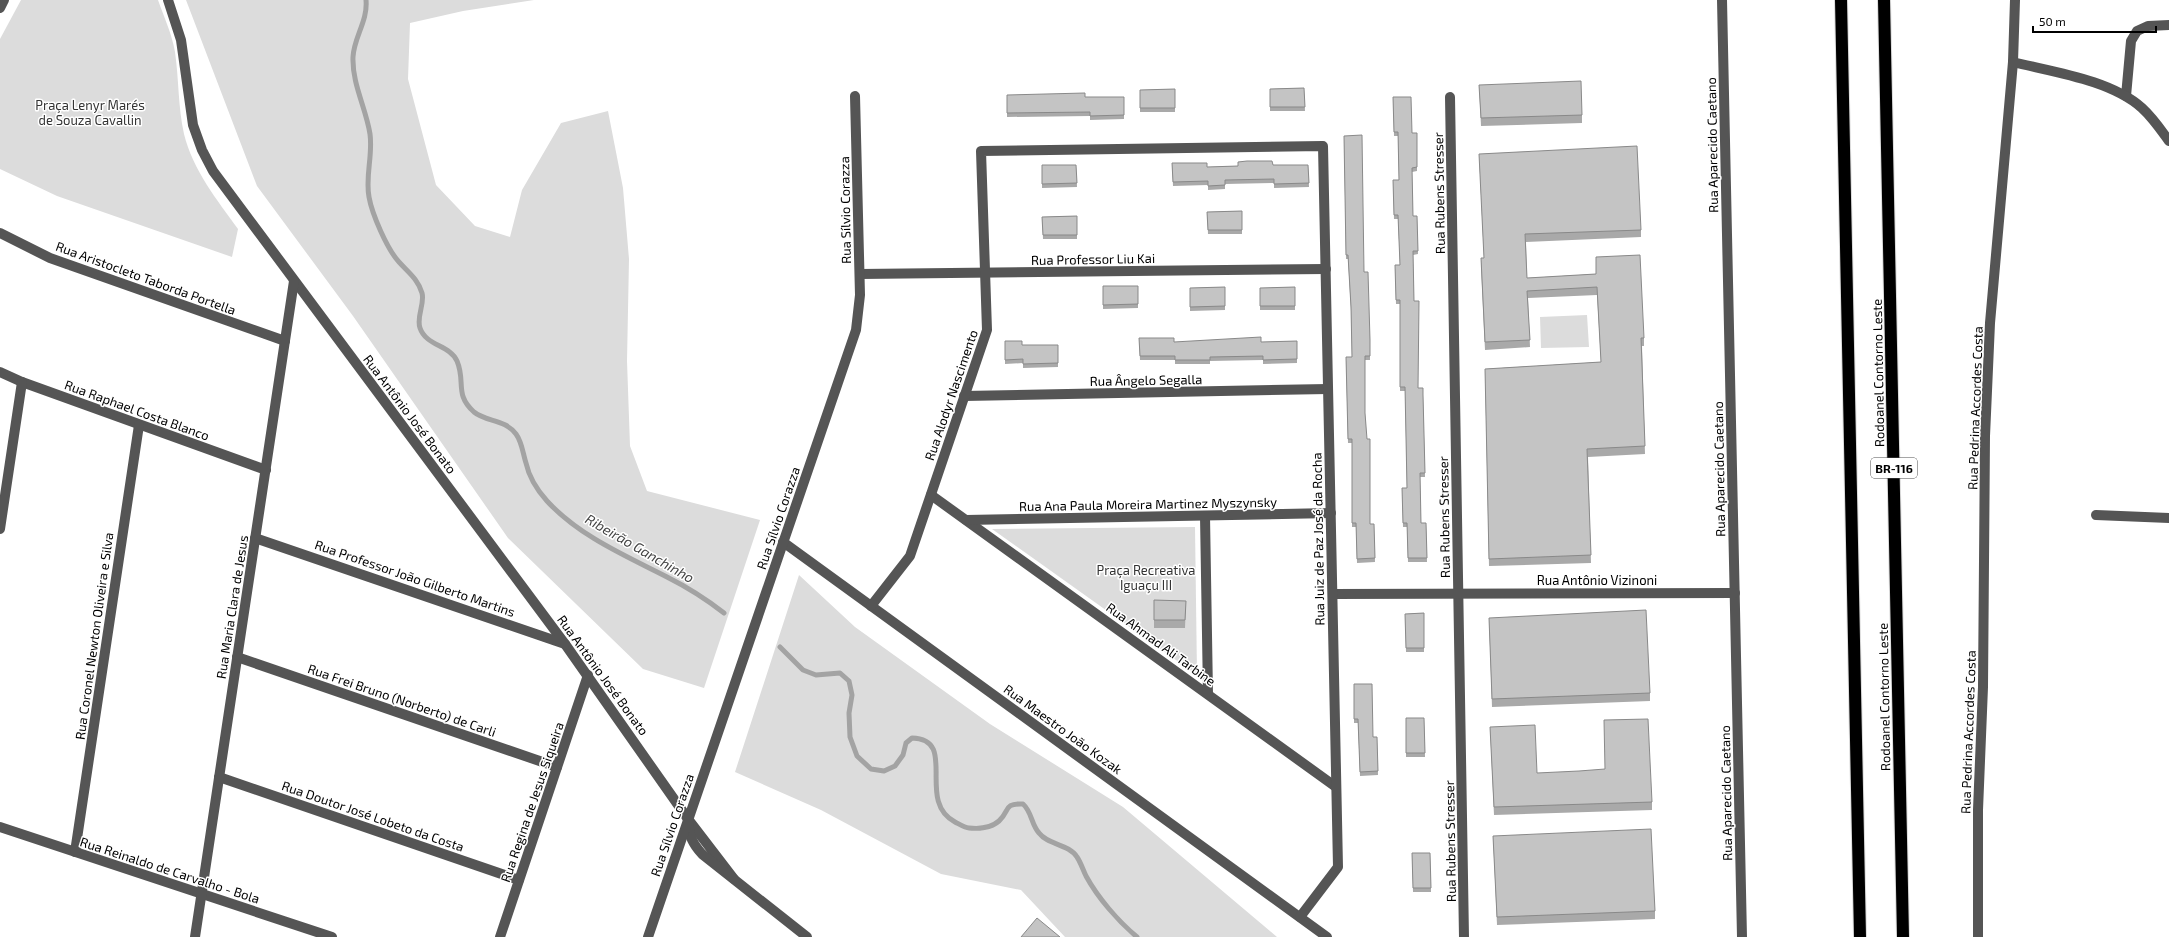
<svg xmlns="http://www.w3.org/2000/svg" width="2169" height="937" viewBox="0 0 2169 937" font-family="'Exo 2',sans-serif">
<style>
.green{fill:#dcdcdc}
.lines{fill:none;stroke-linecap:round;stroke-linejoin:round}
.stream{stroke:#a3a3a3;stroke-width:5}
.highway-casing{stroke:#dbdbdb;stroke-width:14}
.minor{stroke:#555;stroke-width:10}
.highway{stroke:#000;stroke-width:12}
.wall{fill:#a9a9a9}
.building{fill:#c4c4c4;stroke:#898989}
.labels{text-anchor:middle;dominant-baseline:central;stroke-width:3;stroke-linejoin:round;paint-order:stroke}
.shield{fill:#fff;stroke:#4c4c4c;stroke-width:1}
.shield-label{font-size:12px;font-weight:bold;fill:#000}
.park-label{font-size:13px;fill:#333;stroke:#fff}
.street-label{font-size:13px;fill:#000;stroke:#fff}
.water-label{font-size:14px;font-style:italic;fill:#444;stroke:#fff}
</style>
<rect width="100%" height="100%" fill="#fff"/>
<g class="green">
<path d="M21,0H158C164,17 172,34 175,52C179,80 178,107 184,134C193,170 217,200 238,229L232,257L57,196L0,169V39Z"/>
<path d="M186,0H534L463,11L410,23L408,79L436,185L475,226L510,237L522,190L561,123L608,111L623,188L629,259L627,361L630,446L647,491L760,520L704,688L643,669L508,538L353,316L257,186Z"/>
<path d="M1587,315L1589,347L1541,348L1540,317Z"/>
<path d="M1195,527L1197,675L992,529Z"/>
<path d="M799,575L855,627L990,724L1123,807L1277,937H1065L1021,890L941,874L821,810L735,772Z"/>
</g>
<g class="lines">
<g class="stream">
<path d="M366,0C368,21 354,37 353,57C352,84 366,108 370,134C373,156 365,176 369,197C372,214 387,249 399,262C408,272 418,279 422,293C425,304 416,317 420,328C426,346 450,345 457,361C466,382 454,394 474,412C486,422 505,419 516,434C522,442 523,454 526,463C529,477 538,491 547,501C579,536 626,556 667,577C687,587 706,599 724,613"/>
<path d="M780,647L803,670L816,675L840,673L849,681L852,695L849,713L850,737L857,756L871,769L884,771L895,766L903,755L906,743L912,738C959,739 915,801 955,822C959,824 965,828 969,828C978,829 991,828 999,821C1010,811 1003,803 1023,804C1032,812 1031,824 1039,833C1048,845 1069,844 1077,857C1081,863 1083,870 1086,876C1098,898 1118,921 1137,937"/>
</g>
<g class="highway-casing">
<g id="highway">
<path d="M1841,0L1860,937"/>
<path d="M1884,0L1903,937"/>
</g>
</g>
<g class="minor">
<path d="M168,0L181,40L193,125L202,150L213,171L565,644L688,819L734,879"/>
<path d="M1722,0L1742,937"/>
<path d="M0,8L4,0"/>
<path d="M2013,62L2015,0"/>
<path d="M2126,96L2131,41L2137,31L2148,26L2169,25"/>
<path d="M1450,97L1464,937"/>
<path d="M0,233L50,258L285,341"/>
<path d="M860,274L1326,269"/>
<path d="M0,372L22,382L266,470"/>
<path d="M964,396L1328,389"/>
<path d="M931,495L1336,787"/>
<path d="M2096,515L2169,518"/>
<path d="M1205,516L1208,694"/>
<path d="M966,520L1331,513"/>
<path d="M0,529L22,382"/>
<path d="M255,538L565,644"/>
<path d="M783,542L1327,937"/>
<path d="M1333,594L1735,593"/>
<path d="M871,606L910,556L987,330L981,151L1323,146L1338,867L1300,917"/>
<path d="M237,657L557,767"/>
<path d="M219,777L519,880"/>
<path d="M688,823C689,836 693,844 702,854L807,937"/>
<path d="M0,827L332,937"/>
<path d="M75,852L139,425"/>
<path d="M195,937L294,281"/>
<path d="M500,937L588,675"/>
<path d="M648,937L856,330L860,295L855,96"/>
<path d="M1978,937V810L1983,687L1985,436L1990,323L2013,62C2053,72 2111,80 2142,108C2153,118 2161,130 2169,141"/>
</g>
<use href="#highway" class="highway"/>
</g>
<g class="wall">
<path d="M1479,85L1582,115V123L1481,126Z"/>
<path d="M1304,88L1305,111H1270V89Z"/>
<path d="M1175,89V112H1140V90Z"/>
<path d="M1007,95L1085,97H1124V119L1090,120V116L1007,117Z"/>
<path d="M1393,97L1412,133H1417V171L1412,172L1413,216H1417L1418,254L1413,255L1414,301L1418,388L1423,395L1425,477H1420L1421,523H1426L1427,562H1408L1407,527H1403L1402,488H1407L1405,391H1400V304H1396L1395,269L1400,265L1398,219H1394L1393,180H1399L1398,136H1394Z"/>
<path d="M1344,136L1364,272L1370,340V360H1365V413L1370,524H1374L1375,562L1357,563L1356,527H1352V443H1348L1346,361L1352,357L1351,311L1348,259H1346Z"/>
<path d="M1479,154L1641,230V237L1526,242L1527,278L1596,274L1644,338V346H1642L1645,454L1588,457L1591,563L1489,566L1485,369L1601,362L1597,295L1528,298L1530,347L1485,350L1481,266V258H1484Z"/>
<path d="M1172,163L1207,167L1273,165H1308L1309,187L1274,188V183L1225,184V189L1208,190V185L1173,186Z"/>
<path d="M1042,165H1076L1077,187L1042,188Z"/>
<path d="M1242,211V234H1208L1207,212Z"/>
<path d="M1077,216V239H1043L1042,217Z"/>
<path d="M1103,286H1138V308L1103,309Z"/>
<path d="M1225,287V310L1190,311V288Z"/>
<path d="M1295,287V310H1260V288Z"/>
<path d="M1139,338L1174,342H1261L1297,341V363L1263,364V360L1210,361V364H1175V360H1140Z"/>
<path d="M1005,341L1022,345H1058V367L1023,368V363L1005,364Z"/>
<path d="M1154,600L1186,601L1185,628H1154Z"/>
<path d="M1424,613V652H1406L1405,614Z"/>
<path d="M1489,618L1650,693V701L1492,707Z"/>
<path d="M1354,684L1373,737H1377L1378,775L1360,776L1358,723H1354Z"/>
<path d="M1406,718H1424L1425,757H1406Z"/>
<path d="M1490,727L1537,773L1652,802V810L1494,815Z"/>
<path d="M1493,836L1655,911V919L1497,925Z"/>
<path d="M1412,853H1430L1431,892H1413Z"/>
</g>
<g class="building">
<path d="M1581,81L1582,115L1481,118L1479,85Z"/>
<path d="M1304,88L1305,107H1270V89Z"/>
<path d="M1175,89V108H1140V90Z"/>
<path d="M1085,93V97H1124V115L1090,116V112L1007,113V95Z"/>
<path d="M1393,97H1411L1412,133H1417V167L1412,168L1413,216H1417L1418,251H1413L1414,301H1419L1418,388H1423V395L1425,473H1420L1421,523H1426L1427,558H1408L1407,523H1403L1402,488H1407L1405,387H1400V300H1396L1395,265H1400L1398,215H1394L1393,180H1399L1398,132H1394Z"/>
<path d="M1362,135L1364,272H1368L1370,340V356H1365V413L1367,439H1370V524H1374L1375,558L1357,559L1356,523H1352V439H1348L1346,357H1352L1351,307L1348,255H1346L1344,136Z"/>
<path d="M1637,146L1641,230L1525,234L1527,278L1596,274V257L1640,255L1644,338H1641L1645,446L1587,449L1591,555L1489,559L1485,369L1601,362L1597,287L1527,291L1530,340L1485,342L1481,258H1484L1479,154Z"/>
<path d="M1247,161H1272L1273,165H1308L1309,183L1274,184V179L1225,180V185L1208,186V181L1173,182L1172,163H1207V167L1238,166V162Z"/>
<path d="M1042,165H1076L1077,183L1042,184Z"/>
<path d="M1242,211V230H1208L1207,212Z"/>
<path d="M1077,216V235H1043L1042,217Z"/>
<path d="M1103,286H1138V304L1103,305Z"/>
<path d="M1225,287V306L1190,307V288Z"/>
<path d="M1295,287V306H1260V288Z"/>
<path d="M1261,337V342L1297,341V359L1263,360V356L1210,357V360H1175V356H1140L1139,338H1174V342Z"/>
<path d="M1005,341H1022V345H1058V363L1023,364V359L1005,360Z"/>
<path d="M1154,600L1186,601L1185,620H1154Z"/>
<path d="M1646,610L1650,693L1492,699L1489,618Z"/>
<path d="M1424,613V648H1406L1405,614Z"/>
<path d="M1354,684H1372L1373,737H1377L1378,771L1360,772L1358,719H1354Z"/>
<path d="M1406,718H1424L1425,753H1406Z"/>
<path d="M1648,719L1652,802L1494,807L1490,727L1535,725L1537,773L1579,771L1605,769L1604,720Z"/>
<path d="M1651,829L1655,911L1497,917L1493,836Z"/>
<path d="M1412,853H1430L1431,888H1413Z"/>
<path d="M1037,918L1060,937H1021Z"/>
</g>
<g class="labels">
<rect class="shield" x="1871" y="458" width="46" height="20" rx="3"/>
<g class="shield-label">
<text x="1894" y="468">BR-116</text>
</g>
<g class="park-label">
<text x="90" y="105">Praça Lenyr Marés<tspan x="90" dy="15">de Souza Cavallin</tspan></text>
<text x="1146" y="570">Praça Recreativa<tspan x="1146" dy="15">Iguaçu III</tspan></text>
</g>
<g class="street-label">
<text transform="translate(1712 145) rotate(-91)">Rua Aparecido Caetano</text>
<text transform="translate(1439 193) rotate(-91)">Rua Rubens Stresser</text>
<text transform="translate(845 210) rotate(-91)">Rua Sílvio Corazza</text>
<text transform="translate(1093 259) rotate(-1)">Rua Professor Liu Kai</text>
<text transform="translate(146 278) rotate(20)">Rua Aristocleto Taborda Portella</text>
<text transform="translate(1878 373) rotate(-91)">Rodoanel Contorno Leste</text>
<text transform="translate(1146 380) rotate(-1)">Rua Ângelo Segalla</text>
<text transform="translate(951 395) rotate(-71)">Rua Alodyr Nascimento</text>
<text transform="translate(1975 408) rotate(-88)">Rua Pedrina Accordes Costa</text>
<text transform="translate(137 410) rotate(20)">Rua Raphael Costa Blanco</text>
<text transform="translate(410 414) rotate(53)">Rua Antônio José Bonato</text>
<text transform="translate(1719 469) rotate(-91)">Rua Aparecido Caetano</text>
<text transform="translate(1148 504) rotate(-1)">Rua Ana Paula Moreira Martinez Myszynsky</text>
<text transform="translate(1444 517) rotate(-91)">Rua Rubens Stresser</text>
<text transform="translate(778 518) rotate(-71)">Rua Sílvio Corazza</text>
<text transform="translate(1318 539) rotate(-91)">Rua Juiz de Paz José da Rocha</text>
<text transform="translate(415 578) rotate(19)">Rua Professor João Gilberto Martins</text>
<text x="1597" y="580">Rua Antônio Vizinoni</text>
<text transform="translate(232 607) rotate(-81)">Rua Maria Clara de Jesus</text>
<text transform="translate(94 636) rotate(-82)">Rua Coronel Newton Oliveira e Silva</text>
<text transform="translate(1161 644) rotate(36)">Rua Ahmad Ali Tarbine</text>
<text transform="translate(603 675) rotate(54)">Rua Antônio José Bonato</text>
<text transform="translate(1884 697) rotate(-91)">Rodoanel Contorno Leste</text>
<text transform="translate(402 700) rotate(19)">Rua Frei Bruno (Norberto) de Carli</text>
<text transform="translate(1063 729) rotate(36)">Rua Maestro João Kozak</text>
<text transform="translate(1968 732) rotate(-88)">Rua Pedrina Accordes Costa</text>
<text transform="translate(1726 793) rotate(-91)">Rua Aparecido Caetano</text>
<text transform="translate(532 802) rotate(-71)">Rua Regina de Jesus Siqueira</text>
<text transform="translate(373 816) rotate(19)">Rua Doutor José Lobeto da Costa</text>
<text transform="translate(672 825) rotate(-71)">Rua Sílvio Corazza</text>
<text transform="translate(1450 841) rotate(-91)">Rua Rubens Stresser</text>
<text transform="translate(170 870) rotate(18)">Rua Reinaldo de Carvalho - Bola</text>
</g>
<g class="water-label">
<text transform="translate(640 548) rotate(30)">Ribeirão Ganchinho</text>
</g>
</g>
<path d="M2033 26v6h123v-6" fill="none" stroke="#000000" stroke-width="2"/>
<text x="2039" y="26" font-size="12" fill="#000000" stroke="#ffffff" stroke-width="3" paint-order="stroke">50 m</text>
</svg>
